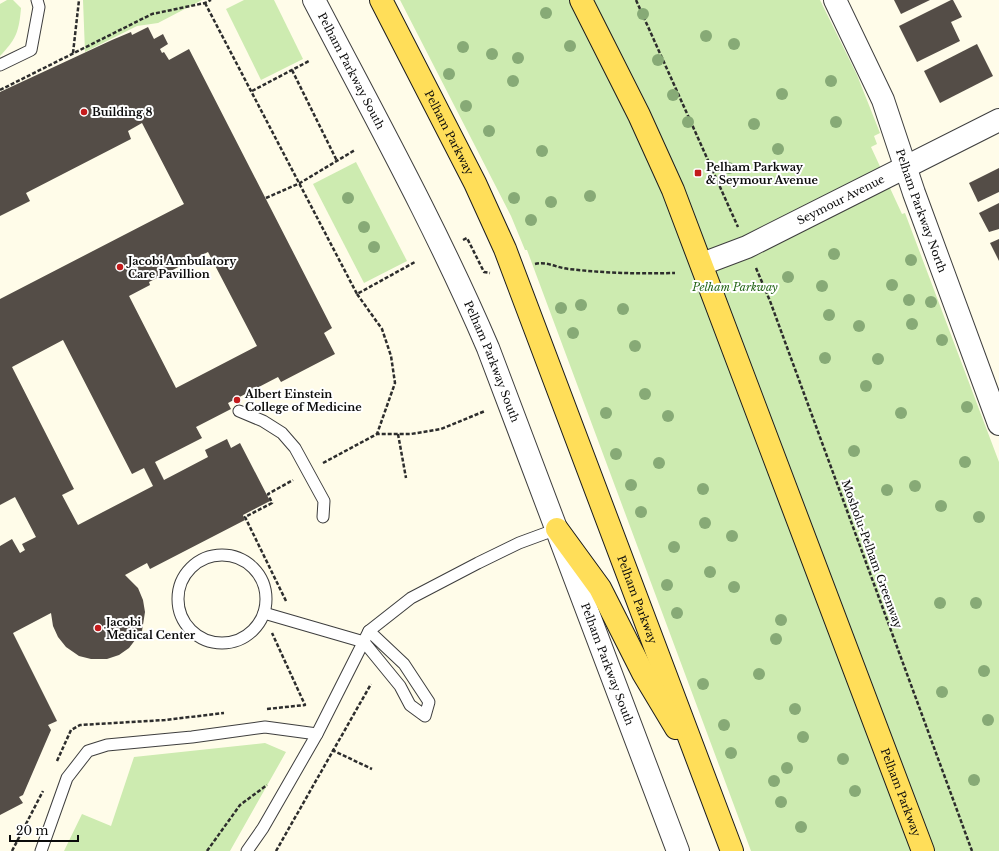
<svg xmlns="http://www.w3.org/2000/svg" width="999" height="851" viewBox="0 0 999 851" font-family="'Libre Baskerville',serif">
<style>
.green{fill:#cdebb0}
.building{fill:#544d47;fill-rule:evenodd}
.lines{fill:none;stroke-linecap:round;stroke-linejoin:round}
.service-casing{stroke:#3e3e3e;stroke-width:13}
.minor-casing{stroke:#3e3e3e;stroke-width:24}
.tertiary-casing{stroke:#3e3e3e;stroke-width:24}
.primary-casing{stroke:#1c1c1c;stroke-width:24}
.path{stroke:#2d2d2d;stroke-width:2.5;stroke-dasharray:4 2;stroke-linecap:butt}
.service{stroke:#fff;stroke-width:11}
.minor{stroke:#fff;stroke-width:22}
.tertiary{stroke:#fff;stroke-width:22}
.primary{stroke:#ffde59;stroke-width:22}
.tree{fill:#87aa76}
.poi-dot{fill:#c31b1c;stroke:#fff;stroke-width:1.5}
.labels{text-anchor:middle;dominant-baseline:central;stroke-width:4;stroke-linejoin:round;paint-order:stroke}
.street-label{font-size:11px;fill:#0b0b0b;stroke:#fff}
.poi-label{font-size:11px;font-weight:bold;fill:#0b0b0b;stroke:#fff;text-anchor:start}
.park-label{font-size:11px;font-style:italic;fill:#256618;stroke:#fff}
</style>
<rect width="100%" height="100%" fill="#fffce9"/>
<g class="green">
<path d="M7,0H13L21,8C19,32 16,39 0,56V4Z"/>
<path d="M83,0H202L158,23L137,26L85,52Z"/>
<path d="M244,0H274L303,59L261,80L226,9Z"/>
<path d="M400,0H820L857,75L880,133L874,136L877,144L871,147L902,214L905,213L999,462V851H751L527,250H525L511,216Z"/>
<path d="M356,162L407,261L364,283L313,184Z"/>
<path d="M265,743L286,752L230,851H64L82,814L111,826L134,757Z"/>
</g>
<g class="building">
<path d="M894,0H930L901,14Z"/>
<path d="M951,0H953L962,17L951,22L960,41L917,62L899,26Z"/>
<path d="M148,27L154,39L163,34L168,44L160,49L162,53L164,52L169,60L189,49L332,328L324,333L335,354L281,382L278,377L228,403L231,409L196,427L202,438L155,462L164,480L208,457L205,450L227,439L231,448L240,443L270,501L243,515L245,520L150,569L147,563L125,575L138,588L143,600L145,612L142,631L129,648L119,655L107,659H91L79,656L66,647L58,637L53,626L51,613L13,633L57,721L48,725L51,730L23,795L19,797L23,803L0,815V546L12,539L20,553L25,550L22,544L36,537L15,497L0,505V299L184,204L142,123L128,131L131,139L26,193L30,201L0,216V92L112,40L131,32L132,35ZM208,252L257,346L176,388L129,296L150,285L149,282ZM63,340L132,474L144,468L153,486L78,525L62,495L74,489L12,367Z"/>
<path d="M977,44L993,76L940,103L924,71Z"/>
<path d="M999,168V192L978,202L969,183Z"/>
<path d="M999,203V229L989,232L979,213Z"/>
<path d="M999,239V261L990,243Z"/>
</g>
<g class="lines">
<g class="service-casing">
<g id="service">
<path d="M0,65L31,50L39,7L37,0"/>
<path d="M239,411L263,421L282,433L295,448L324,501L323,517"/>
<circle cx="222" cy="599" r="44"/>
<path d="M264,613L364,642L400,686L410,705L425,716L429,702L404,664L369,631"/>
<path d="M41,851L67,778L88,751L107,745L192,737L265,727L317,734"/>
<path d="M247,851L263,828L317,734L369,631L411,598L478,563L519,543L557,529"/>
</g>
</g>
<g class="minor-casing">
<g id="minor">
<path id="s1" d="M702,264L747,247L999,120"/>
</g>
</g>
<g class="tertiary-casing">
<g id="tertiary">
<path id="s2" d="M314,0C374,115 437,229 488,348L678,851"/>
<path id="s3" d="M835,0L883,100L914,193L999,424"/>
</g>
</g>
<g class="primary-casing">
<g id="primary">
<path id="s4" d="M381,0L475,183L505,249L732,851"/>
<path id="s5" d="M581,0L639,115L673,190L923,851"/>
<path d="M557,529L600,588L643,673L676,728"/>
</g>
</g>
<g class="path">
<path d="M636,0L738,227"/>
<path d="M205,3L357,294L415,262"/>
<path d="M73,53L79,0"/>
<path d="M292,70L337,161"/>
<path d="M0,90L152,14L205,3L211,0"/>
<path d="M252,91L309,61"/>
<path d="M266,198L300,183L355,150"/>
<path d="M463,240L467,238L484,272L490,273"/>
<path d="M535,264C547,261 557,268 569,269C604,273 639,274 675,273"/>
<path d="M756,268L770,301L972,851"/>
<path d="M357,294L382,329L391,356L395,383L377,434"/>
<path d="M398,434L406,478"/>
<path d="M323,463L377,434H411L441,429L485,411"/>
<path d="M286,601L245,517L272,503L268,494L293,480"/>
<path d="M267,709L305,705L272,633"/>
<path d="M332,750L372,769"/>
<path d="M57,761L71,730L80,725L165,720L224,713"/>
<path d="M12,851L43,791"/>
<path d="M207,851L240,805L267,785"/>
<path d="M276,851L371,684"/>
</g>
<use href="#service" class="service"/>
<use href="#minor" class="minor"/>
<use href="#tertiary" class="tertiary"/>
<use href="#primary" class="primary"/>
</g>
<g class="tree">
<circle cx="546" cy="13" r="6"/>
<circle cx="643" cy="14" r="6"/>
<circle cx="706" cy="36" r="6"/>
<circle cx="734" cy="44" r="6"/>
<circle cx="570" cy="46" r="6"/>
<circle cx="463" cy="47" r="6"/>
<circle cx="492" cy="54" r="6"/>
<circle cx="518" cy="58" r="6"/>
<circle cx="658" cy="60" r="6"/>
<circle cx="449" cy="74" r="6"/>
<circle cx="513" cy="81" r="6"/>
<circle cx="831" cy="81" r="6"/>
<circle cx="782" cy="94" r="6"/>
<circle cx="673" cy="95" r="6"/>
<circle cx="466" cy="106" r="6"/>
<circle cx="688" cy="122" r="6"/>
<circle cx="836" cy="122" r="6"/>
<circle cx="754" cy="124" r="6"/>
<circle cx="489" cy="131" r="6"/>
<circle cx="778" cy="149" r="6"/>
<circle cx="542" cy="151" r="6"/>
<circle cx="729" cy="168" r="6"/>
<circle cx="590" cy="196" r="6"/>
<circle cx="348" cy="198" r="6"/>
<circle cx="514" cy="198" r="6"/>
<circle cx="551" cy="202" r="6"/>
<circle cx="531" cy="220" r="6"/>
<circle cx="364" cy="227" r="6"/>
<circle cx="374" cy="247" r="6"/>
<circle cx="834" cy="254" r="6"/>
<circle cx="911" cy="260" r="6"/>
<circle cx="788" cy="277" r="6"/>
<circle cx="892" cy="285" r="6"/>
<circle cx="822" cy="286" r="6"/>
<circle cx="909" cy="300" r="6"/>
<circle cx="931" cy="302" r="6"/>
<circle cx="581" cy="305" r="6"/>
<circle cx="561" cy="308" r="6"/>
<circle cx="623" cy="309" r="6"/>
<circle cx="829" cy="315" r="6"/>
<circle cx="912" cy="324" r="6"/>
<circle cx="859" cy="326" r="6"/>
<circle cx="573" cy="333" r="6"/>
<circle cx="942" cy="340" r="6"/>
<circle cx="635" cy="346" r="6"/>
<circle cx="825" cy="358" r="6"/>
<circle cx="878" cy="359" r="6"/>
<circle cx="866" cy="386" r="6"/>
<circle cx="645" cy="394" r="6"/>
<circle cx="967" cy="407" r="6"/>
<circle cx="606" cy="413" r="6"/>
<circle cx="901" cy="413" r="6"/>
<circle cx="668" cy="416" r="6"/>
<circle cx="854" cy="451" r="6"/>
<circle cx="616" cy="454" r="6"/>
<circle cx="965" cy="462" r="6"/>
<circle cx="659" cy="463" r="6"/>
<circle cx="631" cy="485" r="6"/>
<circle cx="915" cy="486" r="6"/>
<circle cx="703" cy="489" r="6"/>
<circle cx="887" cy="490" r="6"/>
<circle cx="941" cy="506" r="6"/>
<circle cx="641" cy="512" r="6"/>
<circle cx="979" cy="517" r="6"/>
<circle cx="705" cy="523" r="6"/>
<circle cx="732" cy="536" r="6"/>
<circle cx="674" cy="547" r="6"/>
<circle cx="710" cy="572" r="6"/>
<circle cx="667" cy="585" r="6"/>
<circle cx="734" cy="587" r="6"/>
<circle cx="940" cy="603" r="6"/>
<circle cx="976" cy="603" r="6"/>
<circle cx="677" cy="613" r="6"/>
<circle cx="781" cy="620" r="6"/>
<circle cx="776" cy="639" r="6"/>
<circle cx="984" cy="671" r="6"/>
<circle cx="759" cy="674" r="6"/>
<circle cx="703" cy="684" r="6"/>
<circle cx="942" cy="692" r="6"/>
<circle cx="795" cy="709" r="6"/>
<circle cx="988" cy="720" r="6"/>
<circle cx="724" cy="725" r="6"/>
<circle cx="803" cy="737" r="6"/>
<circle cx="731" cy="753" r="6"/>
<circle cx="843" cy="759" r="6"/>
<circle cx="787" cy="768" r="6"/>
<circle cx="974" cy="780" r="6"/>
<circle cx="774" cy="781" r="6"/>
<circle cx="855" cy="791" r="6"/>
<circle cx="781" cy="802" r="6"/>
<circle cx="801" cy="827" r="6"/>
</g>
<g class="poi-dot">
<circle cx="84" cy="112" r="4"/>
<rect x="694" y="169" width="8" height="8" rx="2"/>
<circle cx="120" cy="267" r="4"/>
<circle cx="237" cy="400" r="4"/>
<circle cx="98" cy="628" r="4"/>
</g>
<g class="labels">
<g class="street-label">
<text stroke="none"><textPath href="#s2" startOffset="80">Pelham Parkway South</textPath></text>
<text stroke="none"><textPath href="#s4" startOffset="149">Pelham Parkway</textPath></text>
<text stroke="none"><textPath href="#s1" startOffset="153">Seymour Avenue</textPath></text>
<text stroke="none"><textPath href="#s3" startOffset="228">Pelham Parkway North</textPath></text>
<text stroke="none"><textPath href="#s2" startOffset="403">Pelham Parkway South</textPath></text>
<text transform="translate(872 554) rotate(70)">Mosholu-Pelham Greenway</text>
<text stroke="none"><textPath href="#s4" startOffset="653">Pelham Parkway</textPath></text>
<text stroke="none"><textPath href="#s2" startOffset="727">Pelham Parkway South</textPath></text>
<text stroke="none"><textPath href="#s5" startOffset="855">Pelham Parkway</textPath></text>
</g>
<g class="poi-label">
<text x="92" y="112">Building 8</text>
<text x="706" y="167">Pelham Parkway<tspan x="706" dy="13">&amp; Seymour Avenue</tspan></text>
<text x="128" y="261">Jacobi Ambulatory<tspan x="128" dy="13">Care Pavillion</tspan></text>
<text x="245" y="394">Albert Einstein<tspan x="245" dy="13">College of Medicine</tspan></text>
<text x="106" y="622">Jacobi<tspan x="106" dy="13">Medical Center</tspan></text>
</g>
<g class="park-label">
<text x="735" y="287">Pelham Parkway</text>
</g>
</g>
<path d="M10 835v6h68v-6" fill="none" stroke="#0b0b0b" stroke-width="2"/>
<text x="16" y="835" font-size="12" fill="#0b0b0b" stroke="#ffffff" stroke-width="3" paint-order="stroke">20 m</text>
</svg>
